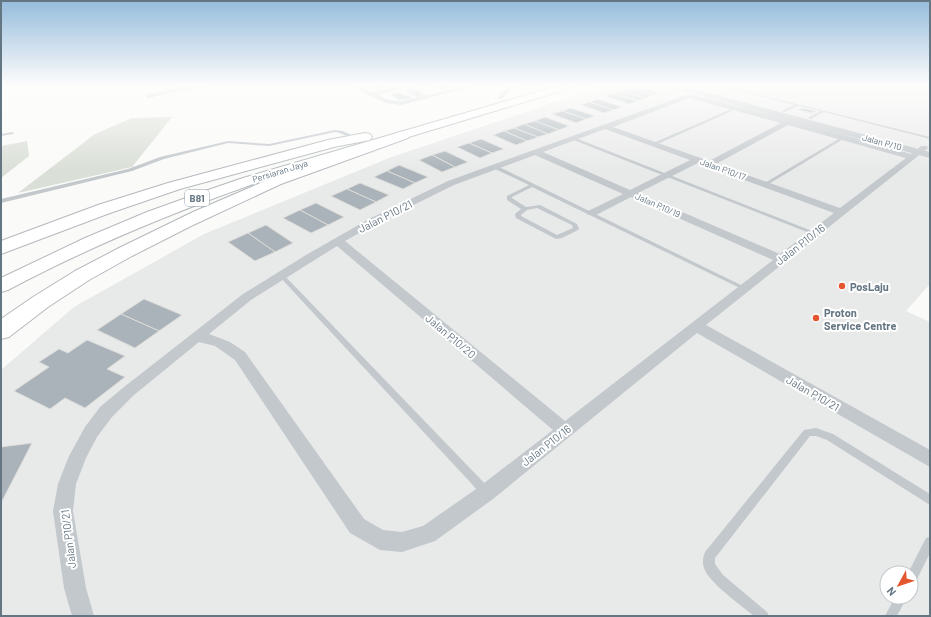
<svg xmlns="http://www.w3.org/2000/svg" width="931" height="617" viewBox="0 0 931 617" font-family="Barlow,sans-serif">
<style>
.built{fill:#e8e9e9;fill-rule:evenodd}
.green{fill:#dadfd7}
.building{fill:#aab3b9;stroke:#dcdcda}
.lines{fill:none;stroke-linecap:round;stroke-linejoin:round}
.primary-casing{stroke:#b5babe;stroke-width:2}
.motorway-casing{stroke:#b4b9bd;stroke-width:2}
.service{fill:#c3c8cc;fill-rule:evenodd}
.minor{fill:#c3c8cc;fill-rule:evenodd}
.tertiary{fill:#c3c8cc;fill-rule:evenodd}
.primary{fill:#fff;fill-rule:evenodd}
.motorway{fill:#fff;fill-rule:evenodd}
.poi-dot{fill:#e4572e;stroke:#fff;stroke-width:1.5}
.labels{text-anchor:middle;dominant-baseline:central;stroke-width:4;stroke-linejoin:round;paint-order:stroke}
.far-street-label{font-size:9px;fill:#657683;stroke:#fff}
.shield{fill:#fff;stroke:#939fa8;stroke-width:1}
.shield-label{font-size:10px;font-weight:bold;fill:#657683}
.street-label{font-size:11px;fill:#657683;stroke:#fff}
.poi-label{font-size:11px;font-weight:bold;fill:#657683;stroke:#fff;text-anchor:start}
</style>
<rect width="100%" height="100%" fill="#fafaf8"/>
<path class="built" d="M606,85H930V284L906,311L930,322V616H1V370L74,307L204,234L389,158ZM887,573H911V597H887Z"/>
<g class="green">
<path d="M172,117L132,167L18,193L95,134L132,118Z"/>
<path d="M27,141L29,156L1,178V146Z"/>
</g>
<g class="building">
<path d="M368,85H380L386,87L378,89L368,86L370,85Z"/>
<path d="M430,85H446L452,87L442,89Z"/>
<path d="M636,86L660,93L653,95L628,88Z"/>
<path d="M411,87L423,92L420,93L425,95L417,97L405,92L409,91L405,89Z"/>
<path d="M628,88L653,95L645,98L620,91Z"/>
<path d="M620,91L645,98L638,101L613,93Z"/>
<path d="M398,92L413,98L399,100L390,94Z"/>
<path d="M613,93L638,101L629,104L604,96Z"/>
<path d="M598,99L622,107L613,110L589,102Z"/>
<path d="M589,102L613,110L604,113L581,105Z"/>
<path d="M571,108L595,116L586,119L562,111Z"/>
<path d="M803,108L816,111L812,113L798,110Z"/>
<path d="M562,111L586,119L576,123L552,114Z"/>
<path d="M545,117L569,126L559,130L535,121Z"/>
<path d="M535,121L559,130L548,134L524,124Z"/>
<path d="M524,124L548,134L538,137L514,128Z"/>
<path d="M514,128L538,137L527,141L504,131Z"/>
<path d="M504,131L527,141L516,145L493,135Z"/>
<path d="M481,139L504,149L492,153L469,143Z"/>
<path d="M469,143L492,153L480,158L457,147Z"/>
<path d="M445,151L468,162L455,167L432,155Z"/>
<path d="M432,155L455,167L442,172L419,160Z"/>
<path d="M399,165L428,177L415,183L387,171Z"/>
<path d="M387,171L415,183L403,189L374,177Z"/>
<path d="M360,183L389,195L376,202L347,189Z"/>
<path d="M347,189L376,202L360,210L331,196Z"/>
<path d="M316,203L344,217L328,225L300,210Z"/>
<path d="M300,210L328,225L311,233L283,218Z"/>
<path d="M266,225L293,243L275,252L248,233Z"/>
<path d="M248,233L275,252L255,261L228,242Z"/>
<path d="M144,299L182,315L159,331L121,314Z"/>
<path d="M121,314L159,331L135,348L97,330Z"/>
<path d="M87,340L125,356L107,369L125,377L85,408L65,398L50,409L14,391L49,367L39,362L59,349L68,353Z"/>
<path d="M32,443L1,503V447Z"/>
</g>
<g class="lines">
<g class="primary-casing">
<path id="primary" d="M561,85H575L574,87L253,184C169,214 87,248 8,290L1,292V278L85,238L147,212L211,189L243,178Z"/>
</g>
<g class="motorway-casing">
<g id="motorway">
<path d="M403,131L408,132L410,135L408,138L281,184L191,226L132,256L89,280L48,307L9,337L1,339V319L33,297L75,271L119,248L193,212L286,172Z"/>
<path d="M365,133L370,134L372,137L370,140L334,147L180,189L110,213L1,254V241L98,205L168,183L328,140Z"/>
</g>
</g>
<g class="service">
<path d="M717,85H721L930,137V139L824,112L811,119H809V117L820,111L798,106L785,112H783V110L794,105Z"/>
<path d="M909,85H914L930,87V89Z"/>
<path d="M736,107L739,108L655,145L651,144Z"/>
<path d="M335,130L343,131L360,139C354,141 343,133 335,132L269,146L228,143L164,159L132,171L1,203V199L128,169L160,157L228,141L269,144Z"/>
<path d="M12,132L14,133L13,134L1,136V134Z"/>
<path d="M571,137H573L817,233L816,234H812L571,139Z"/>
<path d="M842,137L845,138L767,185L763,184Z"/>
<path d="M493,166H497L747,288L744,290L742,289L532,187L512,197V198L526,207L540,205L577,224L579,229L578,230L562,238L556,239L516,218L515,214L521,209L507,200V196L529,185L493,168ZM537,208L572,225L573,228L557,235L521,216V215L527,210Z"/>
<path d="M281,273L283,274L490,489L491,492L490,495L486,497L482,495L279,276L278,275L279,274Z"/>
<path d="M816,428L833,434L930,494V505L827,440L816,436H810L715,558V564L723,575L767,612L769,616H754C741,605 709,583 704,568C702,563 703,557 705,552L804,430Z"/>
<path d="M930,537V553L915,583L911,585V573H908L926,538Z"/>
<path d="M895,597H907L897,616H885Z"/>
</g>
<g class="minor">
<path d="M198,85H209L148,98L145,96L148,94Z"/>
<path d="M348,85H355L371,92L403,85H412L411,86L377,95L389,100L401,101L470,85H479L401,105L386,103Z"/>
<path d="M509,85H515L502,99H498V97Z"/>
<path d="M689,94L792,120L911,154L921,146H927L928,148L706,325L930,450V467L697,333L493,499L435,541L402,552L380,550L350,533L235,360L215,346L199,342L134,395L112,417L97,437L86,458L76,484L73,511L86,588L94,616H72L64,588L53,511L58,484L69,456L85,427L100,407L124,387L243,294L306,255L369,219L448,181ZM689,98L781,123L709,161L613,127ZM788,125L906,158L840,208L716,164ZM605,129L690,160L630,190L543,152ZM535,155L623,194L588,211L587,213L588,215H596L631,197L773,260L565,421L345,241L377,223L454,185ZM698,163L706,166L834,213L780,254L638,193ZM337,246L553,430L479,487L423,526L402,532L383,530L364,519L245,352L230,342L209,334L251,300Z"/>
</g>
<path class="tertiary" d="M667,85H678L930,152V158L668,87Z"/>
<use href="#primary" class="primary"/>
<use href="#motorway" class="motorway"/>
</g>
<linearGradient id="sky" x2="0" y2="1"><stop stop-color="#96bcdc"/><stop offset="0.5" stop-color="#fdfdfc"/><stop offset="1" stop-color="#fdfdfc" stop-opacity="0"/></linearGradient>
<rect width="931" height="171" fill="url(#sky)"/>
<g class="poi-dot">
<circle cx="842" cy="286" r="4"/>
<circle cx="816" cy="318" r="4"/>
</g>
<g class="labels">
<g class="far-street-label">
<text transform="translate(882 142) rotate(15)">Jalan P/10</text>
<text transform="translate(723 169) rotate(20)">Jalan P10/17</text>
<text transform="translate(280 171) rotate(-17)">Persiaran Jaya</text>
<text transform="translate(658 205) rotate(24)">Jalan P10/19</text>
</g>
<rect class="shield" x="185" y="190" width="24" height="16" rx="3"/>
<g class="shield-label">
<text x="197" y="198">B81</text>
</g>
<g class="street-label">
<text transform="translate(385 216) rotate(-27)">Jalan P10/21</text>
<text transform="translate(800 244) rotate(-38)">Jalan P10/16</text>
<text transform="translate(451 336) rotate(40)">Jalan P10/20</text>
<text transform="translate(813 393) rotate(30)">Jalan P10/21</text>
<text transform="translate(546 445) rotate(-38)">Jalan P10/16</text>
<text transform="translate(68 539) rotate(-97)">Jalan P10/21</text>
</g>
<g class="poi-label">
<text x="850" y="286">PosLaju</text>
<text x="824" y="312">Proton<tspan x="824" dy="13">Service Centre</tspan></text>
</g>
</g>
<rect width="931" height="617" fill="none" stroke="#657683" stroke-width="4"/>
<g transform="translate(899 585) rotate(230)"><circle r="19" fill="#ffffff" stroke="#c1c8cd"/>
<path d="M0-3L7 15L0 10L-7 15Z" fill="#e4572e"/>
<text y="-6" font-size="11" font-weight="bold" text-anchor="middle" fill="#657683">N</text>
</g>
</svg>
